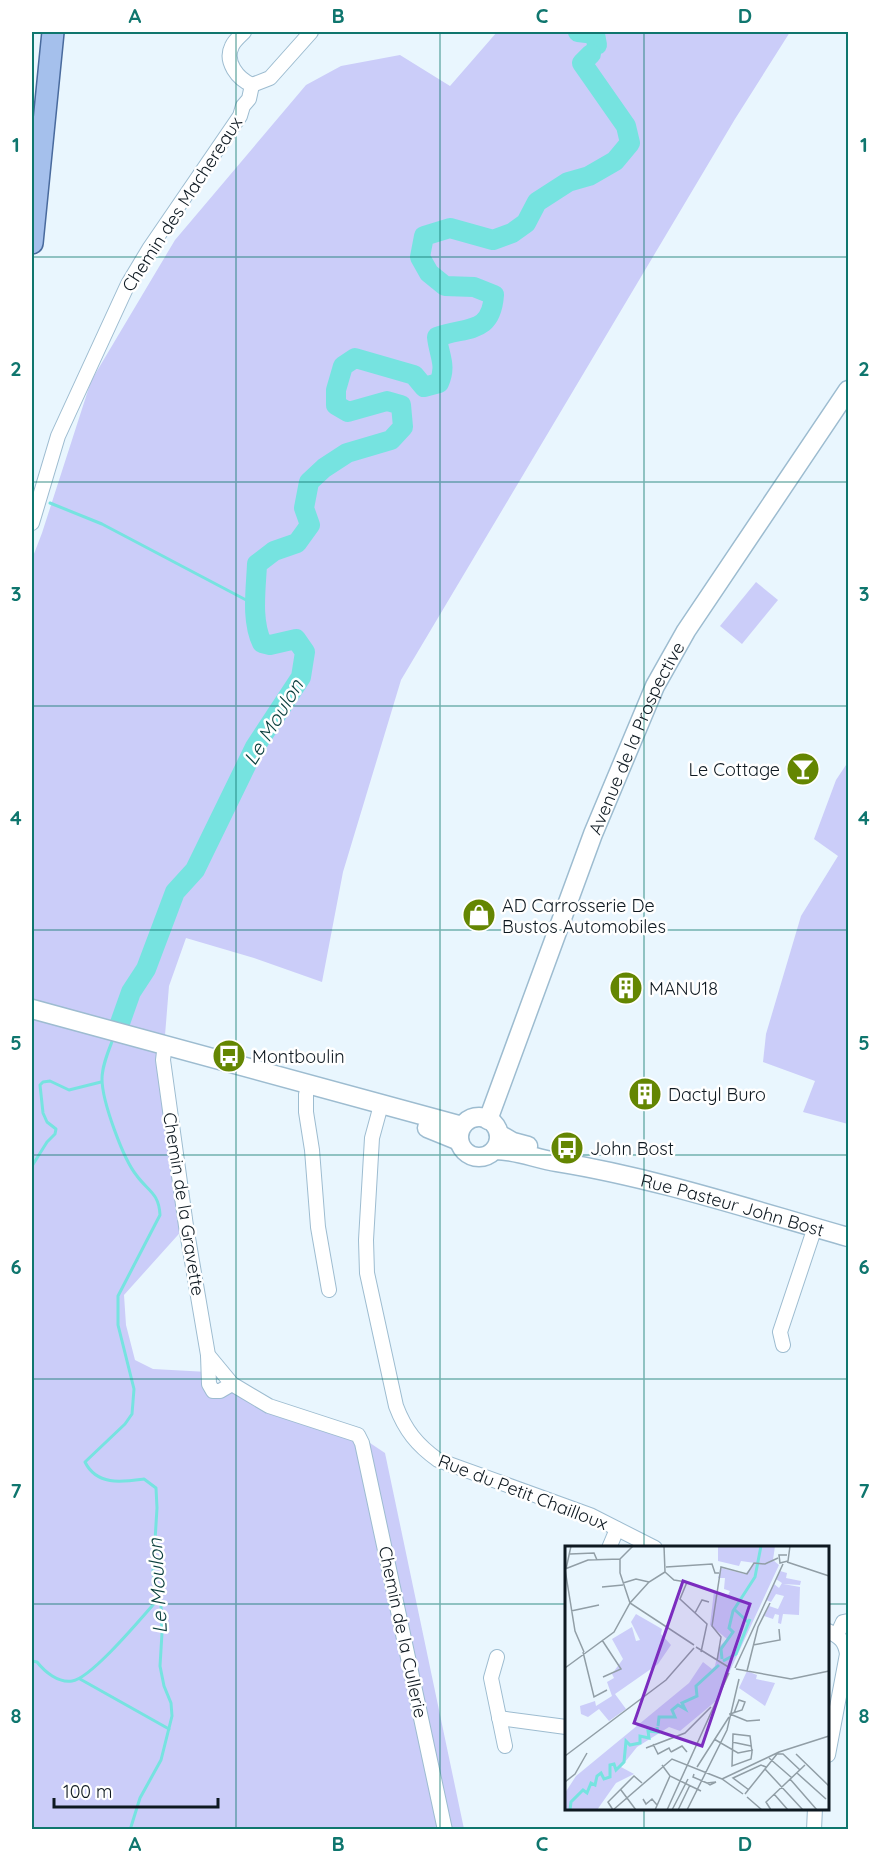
<svg xmlns="http://www.w3.org/2000/svg" width="880" height="1861" viewBox="0 0 880 1861" font-family="Quicksand,sans-serif">
<style>
.green{fill:#cbcdf9}
.lines{fill:none;stroke-linecap:round;stroke-linejoin:round}
.stream{stroke:#76e3e0;stroke-width:3}
.river{stroke:#76e3e0;stroke-width:20}
.street-casing{stroke:#9dbcd0;stroke-width:16}
.secondary-casing{stroke:#9dbcd0;stroke-width:21}
.primary-casing{stroke:#496a9d;stroke-width:24}
.street{stroke:#fff;stroke-width:14}
.secondary{stroke:#fff;stroke-width:18}
.primary{stroke:#a5c0ec;stroke-width:21}
.grid{fill:none;stroke:#0f766e;stroke-width:1.5;stroke-opacity:0.55}
.labels{text-anchor:middle;dominant-baseline:central;stroke-width:5;stroke-linejoin:round;paint-order:stroke}
.street-label{font-size:18px;fill:#0e1921;stroke:#fff}
.poi-label{font-size:18px;fill:#0e1921;stroke:#fff;text-anchor:start}
.water-label{font-size:20px;font-style:italic;fill:#0c413f;stroke:#fff}
.inset-river{fill:none;stroke:#76e3e0;stroke-width:3}
.inset-road{fill:none;stroke:#919ea6;stroke-width:1.5}
.view{fill:#7b2cbf;fill-opacity:0.15;stroke:#7b2cbf;stroke-width:3}
.inset-edge{fill:none;stroke:#0e1921;stroke-width:3}
.neatline{fill:none;stroke:#0f766e;stroke-width:2}
.grid-label{font-size:20px;text-anchor:middle;font-weight:bold;fill:#0f766e}
</style>
<rect width="100%" height="100%" fill="#e9f6fe"/>
<g class="green">
<path d="M497,32H790L735,119L401,680L343,872L322,982L254,958L186,938L169,986L163,1060L186,1226L124,1295L126,1325L135,1360L153,1369L208,1372L213,1391L232,1384L358,1435L385,1453L464,1829L32,1830V559L42,533L91,381L175,240L306,85L341,66L400,55L450,86Z"/>
<path d="M756,582L778,600L742,644L720,626Z"/>
<path d="M848,762V1124L803,1112L815,1081L763,1062L766,1034L801,916L838,856L814,839L836,780Z"/>
</g>
<g class="lines">
<g class="stream">
<path d="M50,503L102,524L248,601L256,602"/>
<path d="M113,1039C108,1052 102,1066 102,1079C102,1101 123,1159 137,1176C148,1191 159,1193 160,1215L118,1296V1325L134,1389L132,1414L125,1424L85,1462C97,1486 122,1482 144,1479L156,1488L157,1508L153,1573L161,1605L162,1633L160,1666L164,1686L171,1703L172,1716L161,1760L140,1798L130,1830"/>
<path d="M32,1166L47,1142L55,1134L56,1129L47,1122L43,1113L40,1085L43,1082L50,1081L69,1090L101,1082"/>
<path d="M32,1661L37,1662C45,1672 58,1683 72,1681C91,1679 144,1615 159,1598"/>
<path d="M80,1679L169,1729"/>
</g>
<g class="river">
<path d="M578,32L595,34L597,45"/>
<path d="M120,1023L131,992L146,969L175,892L195,870L255,747L301,677L305,652L296,639L270,645L262,643C251,620 256,589 257,564L274,551L297,543L310,525L304,508L309,482L324,468L347,453L391,440L403,427L401,405L387,401L348,412L336,405V390L343,366L355,358L414,375L424,387L439,383C447,365 439,356 437,337C467,326 491,335 494,295L474,287L445,286L429,273L420,257L424,236L450,228L493,240L512,233L526,223L537,202L568,182L589,176L615,161L630,143L626,126L582,63L591,54"/>
</g>
<g class="street-casing">
<g id="street">
<path d="M244,32C240,36 234,41 232,46C224,62 238,79 252,85"/>
<path d="M252,85L270,78L311,32"/>
<path d="M32,523L58,436L128,284L149,249L240,116L243,106L249,99L252,85"/>
<path d="M164,1052L163,1060L186,1226L208,1355L232,1384L269,1406L358,1435L362,1443L445,1830"/>
<path d="M306,1094V1112L312,1150L318,1227L329,1290"/>
<path d="M381,1105L372,1138L366,1240L367,1273L396,1406C405,1430 417,1445 438,1460L590,1515L655,1548"/>
<path d="M783,1345L780,1332L815,1227"/>
<path d="M208,1355L209,1384L213,1391H220L232,1384"/>
<path d="M609,1548L617,1529"/>
<path d="M828,1631C840,1637 845,1641 847,1654L828,1755"/>
<path d="M837,1635L843,1622L848,1621"/>
<path d="M497,1657L491,1678L505,1746"/>
<path d="M499,1718L566,1727"/>
<path d="M814,1830L815,1808"/>
</g>
</g>
<g class="secondary-casing">
<g id="secondary">
<path d="M32,1009L462,1126"/>
<circle cx="479" cy="1137" r="20"/>
<path id="s1" d="M488,1120L593,834L655,686L686,631L848,390"/>
<path d="M427,1128L459,1141"/>
<path d="M499,1134L513,1142L528,1146"/>
<path id="s2" d="M495,1150C517,1150 536,1159 557,1162C656,1178 752,1210 848,1237"/>
</g>
</g>
<g class="primary-casing">
<path id="primary" d="M32,243L53,32"/>
</g>
<use href="#street" class="street"/>
<use href="#secondary" class="secondary"/>
<use href="#primary" class="primary"/>
</g>
<path class="grid" d="M236,32V1830M440,32V1830M644,32V1548M32,257H848M32,482H848M32,706H848M32,930H848M32,1155H848M32,1379H848M32,1604H566M828,1604H848M644,1808V1830"/>
<defs>
<g id="bar-disc" transform="scale(1.725)"><circle r="9.5" fill="#648602" stroke="#fff"/><path d="M-6-5H6L.8 .8V4.5H3.5V6h-7V4.5H-.8V.8Z" fill="#fff"/></g>
<g id="shop-disc" transform="scale(1.725)"><circle r="9.5" fill="#648602" stroke="#fff"/><path d="M-5-2.5h2.3a2.7 3.5 0 0 1 5.4 0H5L5.5 6h-11ZM-1.5-2.5h3a1.5 2.3 0 0 0-3 0Z" fill="#fff"/></g>
<g id="building-disc" transform="scale(1.725)"><circle r="9.5" fill="#648602" stroke="#fff"/><path d="M-4-6H4V6H1V3H-1V6H-4ZM-2.5-4.3h1.7v1.8h-1.7ZM.8-4.3h1.7v1.8H.8ZM-2.5-1h1.7V.8h-1.7ZM.8-1h1.7V.8H.8Z" fill="#fff"/></g>
<g id="bus-disc" transform="scale(1.725)"><circle r="9.5" fill="#648602" stroke="#fff"/><path d="M-5-6H5V4H4V6H2V4H-2V6H-4V4H-5ZM-3.5-4V0h7V-4ZM-3.5 1.2v1.5H-2V1.2ZM2 1.2v1.5H3.5V1.2Z" fill="#fff"/></g>
</defs>
<g fill-rule="evenodd">
<use href="#bar-disc" x="803" y="769"/>
<use href="#shop-disc" x="479" y="915"/>
<use href="#building-disc" x="626" y="988"/>
<use href="#bus-disc" x="229" y="1056"/>
<use href="#building-disc" x="645" y="1094"/>
<use href="#bus-disc" x="567" y="1148"/>
</g>
<g class="labels">
<g class="street-label">
<text transform="translate(182 204) rotate(-57)">Chemin des Machereaux</text>
<text stroke="none"><textPath href="#s1" startOffset="410">Avenue de la Prospective</textPath></text>
<text transform="translate(184 1204) rotate(81)">Chemin de la Gravette</text>
<text stroke="none"><textPath href="#s2" startOffset="244">Rue Pasteur John Bost</textPath></text>
<text transform="translate(523 1492) rotate(21)">Rue du Petit Chailloux</text>
<text transform="translate(403 1632) rotate(78)">Chemin de la Cullerie</text>
</g>
<g class="poi-label">
<text x="780" y="769" text-anchor="end">Le Cottage</text>
<text x="502" y="905">AD Carrosserie De<tspan x="502" dy="21">Bustos Automobiles</tspan></text>
<text x="649" y="988">MANU18</text>
<text x="252" y="1056">Montboulin</text>
<text x="668" y="1094">Dactyl Buro</text>
<text x="590" y="1148">John Bost</text>
</g>
<g class="water-label">
<text transform="translate(273 722) rotate(-59)">Le Moulon</text>
<text transform="translate(157 1586) rotate(-93)">Le Moulon</text>
</g>
</g>
<g transform="translate(565 1546)">
<rect width="264" height="264" fill="#e9f6fe"/>
<path d="M153,0H210L208,14L214,19L151,155L115,185L104,181L72,201L56,221L69,228L51,237L32,264H0V247L11,230L124,137L138,116L147,123L150,120L154,101L162,93L145,79L149,45L163,49L165,45L159,43L160,32H153L156,22L180,28L190,17L176,15L174,20L153,15ZM215,25L222,27L221,32L236,35L235,39L218,38L235,41L234,69L218,68L216,78L213,77L214,69L210,68L208,73L199,70L204,60L213,63L219,50L211,48L206,56L201,54L209,38L214,42L217,37L211,33ZM71,68L97,83L96,88L106,99L93,118L50,148L61,163L44,175L34,163L23,171L16,168L15,160L30,155L31,160L47,150L42,136L49,132L47,128L58,113L47,93L67,81L71,95L75,94L66,76ZM182,125L192,129L191,133L210,137L200,160L174,142Z" fill="#cbcdf9"/>
<path class="inset-river" d="M170,64L184,77M157,113L156,103L168,86L164,82L168,65L190,31L196,0M158,115L171,108L185,73M93,180L94,171H110L107,164L113,159L120,163L117,157L132,150L131,140L154,119M5,264L6,256L18,244L22,247L26,237L30,239L32,230L36,227L39,233L45,231V219L49,218L51,224L59,216L61,195L65,199L75,197V190L84,192L83,185L93,186L92,181"/>
<path class="inset-road" d="M5,8L29,7L32,14M222,9H214L215,17L223,15L225,0M55,13L68,0M222,16L264,30M101,21L147,18L150,27H154M0,23L10,85L19,106M0,23L23,14L55,13V27L65,57L129,99M1,23L6,0M100,26L109,34L122,36L115,53L142,78L136,106M58,37L71,33L84,36M37,41L58,39M6,65L34,59M130,67L137,54L144,56M37,94L56,123L38,131M188,99L215,94L214,83M131,101L165,122M18,106L29,151L42,144M152,115L156,91L147,80L156,21L182,28L189,17L200,18L213,12M0,122L49,86L65,57L84,36L100,26L99,0M170,122L218,18M171,123L226,133L264,125M182,125L193,81L205,57M0,131V167M164,168H165L177,164L180,156L174,154L169,167M165,168L182,175L195,174M168,188L185,190L187,206L186,213L167,220ZM149,193L173,207L188,204M167,196L186,200M88,198L93,208L104,202L106,206M81,202L120,187L146,161M106,206L117,200L122,206M231,208L264,240M0,210L101,134L129,102M204,212L227,232M97,219L105,230L136,245M132,221L164,171M200,223L238,264M232,227L261,253M129,228L128,231L142,237L145,239L151,236L142,237M157,233L214,206L264,190M225,233L252,264M0,236L10,228L22,207M56,244L71,264M184,244L168,232L196,219L201,221M180,248L212,208H218L235,224M209,248L223,264M182,251L197,264M78,253L81,258L87,253L92,259M48,264L107,213L157,233L178,248M48,264L43,256L69,230L77,237M90,264L105,230M102,264L164,127M107,264L123,233M113,264L125,239M122,264L162,184L174,133M206,264L201,256L240,219"/>
<path class="view" d="M118,35L185,58L137,200L69,177Z"/>
<rect width="264" height="264" class="inset-edge"/>
</g>
<rect width="880" height="1861" fill="none" stroke="#ffffff" stroke-width="66"/>
<path d="M54 1798v9h164v-9" fill="none" stroke="#0e1921" stroke-width="3"/>
<text x="63" y="1798" font-size="18" fill="#0e1921" stroke="#ffffff" stroke-width="4.5" paint-order="stroke">100 m</text>
<rect x="33" y="33" width="814" height="1795" class="neatline"/>
<g class="grid-label">
<text x="135" y="23">A</text>
<text x="338" y="23">B</text>
<text x="542" y="23">C</text>
<text x="745" y="23">D</text>
<text x="16" y="152">1</text>
<text x="864" y="152">1</text>
<text x="16" y="376">2</text>
<text x="864" y="376">2</text>
<text x="16" y="601">3</text>
<text x="864" y="601">3</text>
<text x="16" y="825">4</text>
<text x="864" y="825">4</text>
<text x="16" y="1050">5</text>
<text x="864" y="1050">5</text>
<text x="16" y="1274">6</text>
<text x="864" y="1274">6</text>
<text x="16" y="1498">7</text>
<text x="864" y="1498">7</text>
<text x="16" y="1723">8</text>
<text x="864" y="1723">8</text>
<text x="135" y="1851">A</text>
<text x="338" y="1851">B</text>
<text x="542" y="1851">C</text>
<text x="745" y="1851">D</text>
</g>
</svg>
